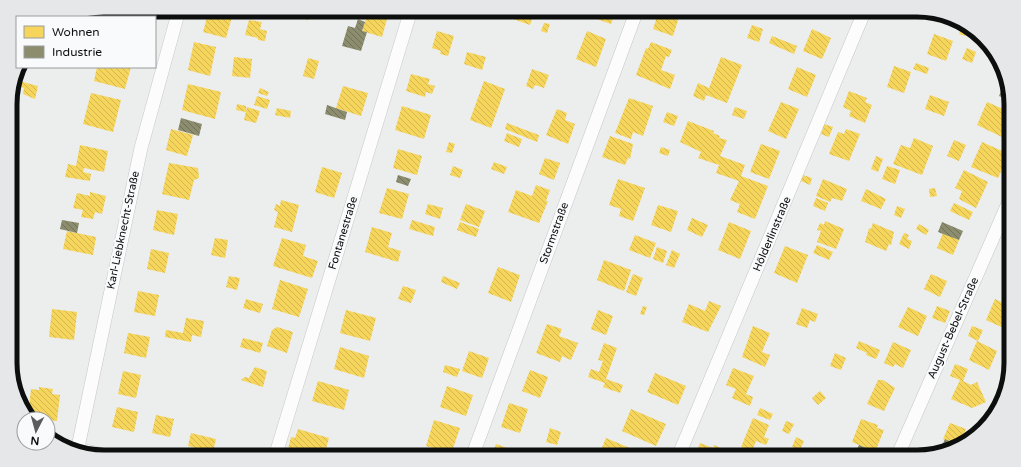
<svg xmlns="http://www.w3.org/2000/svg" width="1021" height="467" viewBox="0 0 1021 467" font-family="'Varela Round',sans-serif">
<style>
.homes{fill:url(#homes-back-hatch)}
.industry{fill:url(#industry-back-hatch)}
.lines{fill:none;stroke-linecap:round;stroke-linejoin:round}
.street-casing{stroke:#c6c6c6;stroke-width:14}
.street{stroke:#fcfcfc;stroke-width:13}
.labels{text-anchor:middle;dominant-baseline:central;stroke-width:4;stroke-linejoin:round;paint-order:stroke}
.street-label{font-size:11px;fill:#0d0e0e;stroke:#f9fafc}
.rim{fill:none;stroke:#0d0e0e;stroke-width:5}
</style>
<defs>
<pattern id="homes-back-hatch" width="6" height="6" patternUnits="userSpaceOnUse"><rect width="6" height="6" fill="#f6d55c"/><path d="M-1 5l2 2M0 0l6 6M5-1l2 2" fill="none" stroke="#d2b64f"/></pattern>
<pattern id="industry-back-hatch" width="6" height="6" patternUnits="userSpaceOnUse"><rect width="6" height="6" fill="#8c8c6e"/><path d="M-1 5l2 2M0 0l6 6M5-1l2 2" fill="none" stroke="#717159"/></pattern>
</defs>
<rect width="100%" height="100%" fill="#eceded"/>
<g class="homes">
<path d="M209,10H234L226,38L203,32Z"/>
<path d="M291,10H311L308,20L289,14Z"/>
<path d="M513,10H535L530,25L510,18Z"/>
<path d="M597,10H616L611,24L594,18Z"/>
<path d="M822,10H842L839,17L836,16L835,18L827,15L828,12Z"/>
<path d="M579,11L584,13L582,18L577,16Z"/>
<path d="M659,11L679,17L673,36L653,29Z"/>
<path d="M368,13L375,16L376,13L381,14L380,17L387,19L382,37L362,31Z"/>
<path d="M936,14L953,17L959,22L958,24L951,21L950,26L934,20Z"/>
<path d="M249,20L262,22L260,29L267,31L265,41L258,40V38L245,35Z"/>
<path d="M544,23L550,24L547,33L541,31Z"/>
<path d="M963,24L968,28L965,36L959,34Z"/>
<path d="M752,25L763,29L759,42L747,38Z"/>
<path d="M812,29L831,38L822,59L803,51Z"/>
<path d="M437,31L454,36L448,56L440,54L441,51L432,48Z"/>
<path d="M587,31L606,39L596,67L576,59Z"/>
<path d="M934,34L953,41L946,61L927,54Z"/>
<path d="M772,36L797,46L794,54L769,43Z"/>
<path d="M194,42L216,47L210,76L188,70Z"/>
<path d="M651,42L672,50L669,57L666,56L661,70L675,75L670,89L636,75L646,48L648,49Z"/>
<path d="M967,48L976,52L972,63L962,59Z"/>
<path d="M467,52L486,57L482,70L464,64Z"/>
<path d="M234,57L252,59L250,78L232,76Z"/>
<path d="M721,57L742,65L727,103L706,95L704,101L693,96L698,83L709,88Z"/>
<path d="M308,58L319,61L314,79L303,76Z"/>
<path d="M916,63L929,68L927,74L913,69Z"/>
<path d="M894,66L911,72L904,93L887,87Z"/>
<path d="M97,67H131L125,89L94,81Z"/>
<path d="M797,67L816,75L807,97L788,89Z"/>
<path d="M532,69L549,75L544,88L535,85L533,89L526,86Z"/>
<path d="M411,74L430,79L428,84L435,86L432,94L426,92L425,97L406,91Z"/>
<path d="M19,81L38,86L35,99L23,94L24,88L18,86Z"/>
<path d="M484,81L505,89L491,128L470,120Z"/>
<path d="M188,84L221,92L215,119L182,110Z"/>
<path d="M343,86L368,93L361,116L336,108Z"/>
<path d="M260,88L269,92L267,96L258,93Z"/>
<path d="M849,91L867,98L865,102L872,105L865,123L849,116L851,111L843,107Z"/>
<path d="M91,93L121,100L113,132L83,124Z"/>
<path d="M930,95L949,102L944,116L925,109Z"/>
<path d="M257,96L270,100L267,109L254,105Z"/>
<path d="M629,98L653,106L643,136L633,132L631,139L615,133Z"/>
<path d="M781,102L799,109L786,139L768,131Z"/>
<path d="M987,102L1010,112V118L1002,137L977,125Z"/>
<path d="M237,104L246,106V112L236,110Z"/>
<path d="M402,106L431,115L424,139L395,130Z"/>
<path d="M247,107L260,111L256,123L244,120Z"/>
<path d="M735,107L747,111L744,119L732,115Z"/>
<path d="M277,108L291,111L290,118L275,115Z"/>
<path d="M557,109L567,113L565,120L575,124L568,144L546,135Z"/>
<path d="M667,112L678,116L674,126L663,122Z"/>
<path d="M688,121L714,131L713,133L720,136L719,138L727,140L720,156L745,165L741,176L768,186L755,219L737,212L740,204L730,200L739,181L716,173L719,165L698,158L701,152L680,142Z"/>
<path d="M507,123L539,135L537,142L505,129Z"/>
<path d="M824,124L833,127L829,137L821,134Z"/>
<path d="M171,129L193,135L187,156L166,150Z"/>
<path d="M846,129L860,134L849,161L829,154L838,132L844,134Z"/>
<path d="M507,133L522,139L519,147L504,141Z"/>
<path d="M10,135L18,136L15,159L10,158Z"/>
<path d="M610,136L633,144L630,159L628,158L625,165L602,157Z"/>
<path d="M914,138L933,146L922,175L893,164L901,145L910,148Z"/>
<path d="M954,140L966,145L959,161L947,156Z"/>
<path d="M449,142L455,144L452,153L446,152Z"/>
<path d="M982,142L1009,154L998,178L971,167Z"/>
<path d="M761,144L780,151L769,179L750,172Z"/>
<path d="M80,145L108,151L104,172L84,168L83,172L91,174L90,181L65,177L68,164L76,166Z"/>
<path d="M661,147L670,150L668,156L659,153Z"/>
<path d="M398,149L422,156L417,175L393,168Z"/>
<path d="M876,156L883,159L878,172L871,169Z"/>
<path d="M545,158L560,163L554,180L539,174Z"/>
<path d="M494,162L507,167L504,174L491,169Z"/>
<path d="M169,163L198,168L199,178L194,180L189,200L162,194Z"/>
<path d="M453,166L463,170L460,178L450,175Z"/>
<path d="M887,166L900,170L895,184L882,179Z"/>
<path d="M322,167L342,173L334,198L315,192Z"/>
<path d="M964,170L988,182L976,208L959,199L962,191L955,188Z"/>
<path d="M803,175L812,178L810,185L801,181Z"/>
<path d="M618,179L645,188L633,221L619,216L621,209L609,205Z"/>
<path d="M823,179L847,189L842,201L832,198L830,202L816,196Z"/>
<path d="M536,185L550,190L546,201H548L539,223L508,212L516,190L532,196Z"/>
<path d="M387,188L409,194L402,219L379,213Z"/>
<path d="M935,188L937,196L930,197L929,189Z"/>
<path d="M866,189L886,199L881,209L861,201Z"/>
<path d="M90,192L106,196L102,214L95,212L93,219L81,217L83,210L73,208L77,193L90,196Z"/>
<path d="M816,198L828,203L825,211L813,206Z"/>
<path d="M281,200L299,205L292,232L274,227L278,212L274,210L276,204L280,206Z"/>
<path d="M954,203L973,212L969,220L950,211Z"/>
<path d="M428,204L443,208L440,219L425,214Z"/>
<path d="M466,204L485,211L479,227L460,220Z"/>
<path d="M658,205L678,211L671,232L651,225Z"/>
<path d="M897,206L905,209L901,218L894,215Z"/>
<path d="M157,210L178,214L174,235L153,230Z"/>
<path d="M692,218L708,225L702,237L687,230Z"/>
<path d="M412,220L435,227L433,236L409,229Z"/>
<path d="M825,221L844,229L836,249L817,242L821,231L817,230L820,223L824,225Z"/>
<path d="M460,222L479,229L476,237L457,230Z"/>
<path d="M729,222L751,231L740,259L718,250Z"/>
<path d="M873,223L894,232L891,245L889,244L886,251L865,242L869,228L871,229Z"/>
<path d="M919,224L929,230L926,235L916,229Z"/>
<path d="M372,227L392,233L388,247L401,251L398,262L365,252Z"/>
<path d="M67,231L96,237L93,255L63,249Z"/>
<path d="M904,233L909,235L907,239L912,241L909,249L899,244Z"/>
<path d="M943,233L959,240L953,255L937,248Z"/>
<path d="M635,235L656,243L650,258L629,250Z"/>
<path d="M215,238L228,240L225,258L211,255Z"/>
<path d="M282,238L306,245L303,256L318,261L312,278L273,266Z"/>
<path d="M817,245L833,252L829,260L813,253Z"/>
<path d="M785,246L808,255L797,283L774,273Z"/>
<path d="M657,247L667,251L663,263L653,259Z"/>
<path d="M151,249L169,253L165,273L147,269Z"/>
<path d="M672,250L680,254L674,268L666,265Z"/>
<path d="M604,260L631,270L624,291L597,280Z"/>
<path d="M498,267L520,275L511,302L488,293Z"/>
<path d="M633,274L643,278L636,296L626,292Z"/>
<path d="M931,274L947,281L940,297L924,289Z"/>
<path d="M229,276L240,278L237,290L226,287Z"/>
<path d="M443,276L460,283L457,289L441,282Z"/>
<path d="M280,280L308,289L299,317L272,309Z"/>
<path d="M403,286L416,290L411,303L398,299Z"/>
<path d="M138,291L159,295L155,316L134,312Z"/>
<path d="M246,299L263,304L260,313L243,308Z"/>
<path d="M995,299L1011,307V325L1008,330L986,320Z"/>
<path d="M709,301L721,306L708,332L682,322L689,304L705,311Z"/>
<path d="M643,306L647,307L644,315L640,314Z"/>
<path d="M937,306L950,311L945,323L932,318Z"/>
<path d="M908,307L927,316L918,336L898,327Z"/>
<path d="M802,308L818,314L815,322L810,320L807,328L796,324Z"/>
<path d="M52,309L77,312L74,340L49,337Z"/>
<path d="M346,310L376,318L370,341L340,333Z"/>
<path d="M598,310L613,316L606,335L591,329Z"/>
<path d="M186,318L204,321L201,337L192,335L191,342L165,337L166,330L183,333Z"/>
<path d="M547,324L562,329L559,336L578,343L571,360L562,356L560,362L536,353Z"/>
<path d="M753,326L770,333L762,352L770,355L765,367L742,357Z"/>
<path d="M972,326L983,330L978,341L968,336Z"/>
<path d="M277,327L293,332L287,353L267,346L272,330Z"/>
<path d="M1005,331L1011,334V341L1002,337Z"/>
<path d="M128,333L150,337L146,358L124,353Z"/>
<path d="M243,338L263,343L260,353L240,347Z"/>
<path d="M859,341L880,350L876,359L866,355L867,353L856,348Z"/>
<path d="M977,341L997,351L989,370L969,360Z"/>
<path d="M893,342L911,350L903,368L895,364L893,367L884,363Z"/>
<path d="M604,343L617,348L606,379L623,385L620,393L603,387L605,383L588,377L591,369L599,372L603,361L598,360Z"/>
<path d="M340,347L369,356L364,378L334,369Z"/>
<path d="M469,351L489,358L482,378L462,371Z"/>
<path d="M835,353L846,358L841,370L830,366Z"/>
<path d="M955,364L968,369L963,381L971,385L977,382L986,402L972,408L951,399L960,380L950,376Z"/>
<path d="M445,365L460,369L457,377L443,372Z"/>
<path d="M255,367L267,371L263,387L241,380L245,377L249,378Z"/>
<path d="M733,368L754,376L746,394L753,397L750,406L732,398L736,389L726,385Z"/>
<path d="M530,370L548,377L540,398L522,391Z"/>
<path d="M123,371L141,375L136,398L118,394Z"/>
<path d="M655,373L686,386L678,405L647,392Z"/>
<path d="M878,380H883L895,388L884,411L867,404Z"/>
<path d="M318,381L349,390L344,410L312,401Z"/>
<path d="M447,386L473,395L466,416L440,407Z"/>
<path d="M39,387L53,389L52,394L60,395L57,421L28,417L31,389L39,390Z"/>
<path d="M820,391L826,398L818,405L812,398Z"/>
<path d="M509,403L528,409L520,433L501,427Z"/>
<path d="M117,407L138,412L134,432L112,427Z"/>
<path d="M760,408L773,414L770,420L757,415Z"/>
<path d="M631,409L666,424L656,446L622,431Z"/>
<path d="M156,415L174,419L170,437L152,433Z"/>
<path d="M753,418L769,425L764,437L769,439L766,445L756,441L752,451L741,447Z"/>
<path d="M861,419L878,425L877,428L884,430L875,452L852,442Z"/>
<path d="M434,420L460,428L450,457L438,456L440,450L426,446Z"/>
<path d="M786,421L794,424L789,434L782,431Z"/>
<path d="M950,423L966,429L961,441L964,443L958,445L943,439Z"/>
<path d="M550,428L561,432L557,445L546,442Z"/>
<path d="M298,429L329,438L324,456L286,457L291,437L295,438Z"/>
<path d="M191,433L216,439L213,452L188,446Z"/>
<path d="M796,437L804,441L800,450L792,447Z"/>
<path d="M606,438L637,451L635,457H598Z"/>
<path d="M700,443L713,448L714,445L723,449L720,455L726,457H695Z"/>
<path d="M496,444L516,451L514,457H491Z"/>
</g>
<g class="industry">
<path d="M358,19L365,22L362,31L367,32L361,51L342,46L348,26L355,28Z"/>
<path d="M1003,86L1009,89L1010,101L999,96Z"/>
<path d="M327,105L347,112L345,120L325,114Z"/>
<path d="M181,118L202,124L199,136L178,130Z"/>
<path d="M398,175L411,179L408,186L396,182Z"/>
<path d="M62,220L79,223L77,233L60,229Z"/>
<path d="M942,222L963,231L959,240L938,232Z"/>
<path d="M945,439L958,445L945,450L941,448Z"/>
<path d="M859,445L873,451L871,457L856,451Z"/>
</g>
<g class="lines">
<g class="street-casing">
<g id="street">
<path d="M63,446L113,457"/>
<path d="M77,452L141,148L179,10"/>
<path d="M275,457L411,10"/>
<path d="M472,457L637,10"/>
<path d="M678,457L865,10"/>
<path d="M897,457L1010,199"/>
</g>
</g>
<use href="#street" class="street"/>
</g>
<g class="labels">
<g class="street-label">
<text transform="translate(123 230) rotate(-78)">Karl-Liebknecht-Straße</text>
<text transform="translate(343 233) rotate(-73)">Fontanestraße</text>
<text transform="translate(554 233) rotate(-70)">Stormstraße</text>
<text transform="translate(772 234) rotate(-67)">Hölderlinstraße</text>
<text transform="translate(953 328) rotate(-66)">August-Bebel-Straße</text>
</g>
</g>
<path d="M0 0H1021V467H0ZM104 17H917A87 87 0 0 1 1004 104V363A87 87 0 0 1 917 450H104A87 87 0 0 1 17 363V104A87 87 0 0 1 104 17Z" fill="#e6e7e9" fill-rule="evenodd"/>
<path class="rim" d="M104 17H917A87 87 0 0 1 1004 104V363A87 87 0 0 1 917 450H104A87 87 0 0 1 17 363V104A87 87 0 0 1 104 17Z"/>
<rect x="16" y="16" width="140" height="52" fill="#f9fafc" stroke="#9b9c9d"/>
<rect x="24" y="26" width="20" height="12" fill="#f6d55c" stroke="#9b9c9d"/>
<text x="52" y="36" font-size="12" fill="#0d0e0e">Wohnen</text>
<rect x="24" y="46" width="20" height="12" fill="#8c8c6e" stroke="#9b9c9d"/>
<text x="52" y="56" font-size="12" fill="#0d0e0e">Industrie</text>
<g transform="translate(36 431) rotate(186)"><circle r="19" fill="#f9fafc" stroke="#9b9c9d"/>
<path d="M0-3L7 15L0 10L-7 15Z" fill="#5b5c5c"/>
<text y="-6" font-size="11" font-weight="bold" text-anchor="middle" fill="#0d0e0e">N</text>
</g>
</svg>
